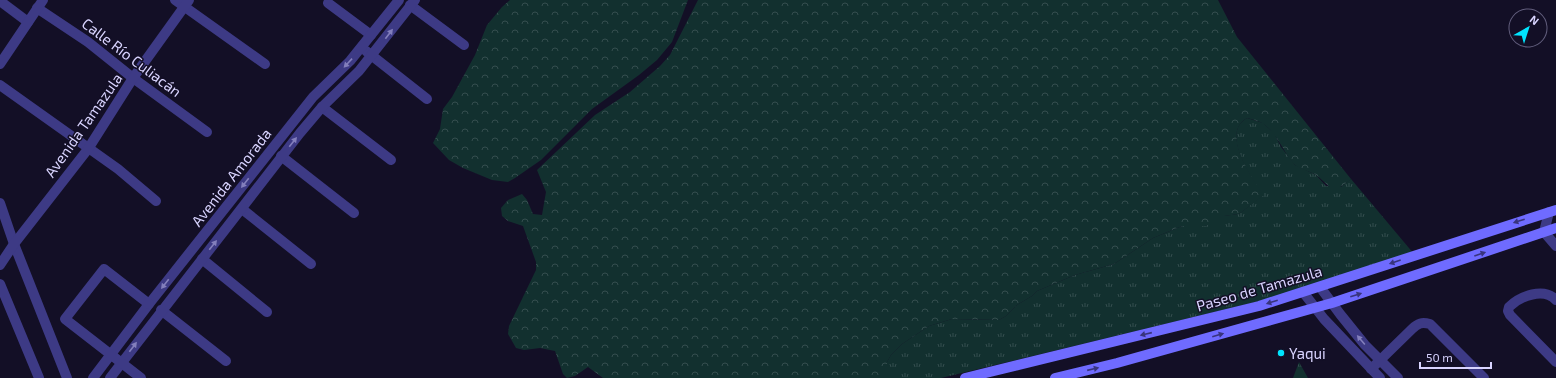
<svg xmlns="http://www.w3.org/2000/svg" width="1556" height="378" viewBox="0 0 1556 378" font-family="'Exo 2',sans-serif">
<style>
.grass{fill:url(#grass-tufts)}
.forest{fill:url(#forest-crowns)}
.lines{fill:none;stroke-linecap:round;stroke-linejoin:round}
.minor{stroke:#3d3a85;stroke-width:10}
.tertiary{stroke:#3d3a85;stroke-width:10}
.secondary{stroke:#6f6bff;stroke-width:10}
.oneway{fill:#837fbc}
.oneway2{fill:#38347d}
.poi-dot{fill:#00e5ff;stroke:#130f26;stroke-width:1.5}
.labels{text-anchor:middle;dominant-baseline:central;stroke-width:3;stroke-linejoin:round;paint-order:stroke}
.street-label{font-size:15px;fill:#d9d4ff;stroke:#130f26}
.poi-label{font-size:15px;fill:#d9d4ff;stroke:#130f26;text-anchor:start}
</style>
<defs>
<pattern id="grass-tufts" width="24" height="20" patternUnits="userSpaceOnUse"><rect width="24" height="20" fill="#12302f"/><path d="M3 7l-1-3M5 7V3M7 7l1-3M15 17l-1-3M17 17v-4M19 17l1-3" fill="none" stroke="#344d4e"/></pattern>
<pattern id="forest-crowns" width="20" height="18" patternUnits="userSpaceOnUse"><rect width="20" height="18" fill="#12302f"/><path d="M2 6a3 3 0 1 1 6 0M12 15a3 3 0 1 1 6 0" fill="none" stroke="#344d4e"/></pattern>
</defs>
<rect width="100%" height="100%" fill="#130f26"/>
<g class="grass">
<path d="M1247,118L1263,123L1274,133L1281,147L1295,165L1316,175L1326,186L1341,187L1351,179L1414,254L1301,291L941,378H887V362L891,355L902,344L929,326L952,319L999,320L1006,316L1017,305L1032,296L1037,291L1075,275L1114,264L1153,238L1182,226H1205L1223,216L1239,214L1263,195C1251,177 1220,133 1247,118Z"/>
<path d="M1299,362L1308,378H1293Z"/>
</g>
<g class="forest">
<path d="M510,0H688L672,42L657,60L639,75L592,109L541,160L515,178L508,182L492,180L463,168L449,160L433,143L440,129L443,109L452,97L475,55L487,25L502,7Z"/>
<path d="M698,0H1218L1237,37L1351,179C1331,196 1333,188 1316,175C1310,171 1300,170 1294,164C1283,152 1276,131 1262,123C1258,121 1252,119 1247,118C1220,133 1252,178 1264,195L1239,214L1224,216L1220,221L1205,226H1182L1153,238L1114,264L1075,275L1037,291L1032,296L1017,305L1006,316L999,320L952,319L929,326L902,344L891,355L887,362V378H603L588,367L575,376L567,378L563,374L555,351L540,348L524,350L516,348L508,334L509,326L536,270V262L523,226L508,221L502,216L501,208L508,200L522,194L527,200L533,214L542,215L546,192L537,170L595,115L630,92L660,66L670,55Z"/>
</g>
<g class="lines">
<g class="minor">
<path d="M175,0L265,64"/>
<path d="M0,1L28,22"/>
<path d="M328,3L371,35"/>
<path d="M410,5L464,45"/>
<path d="M37,8L88,42L133,78L207,132"/>
<path d="M366,51L427,99"/>
<path d="M0,64L43,0"/>
<path d="M0,85L118,169L156,201"/>
<path d="M322,107L391,160"/>
<path d="M281,156L354,213"/>
<path d="M0,203L14,244L67,378"/>
<path d="M242,209L311,264"/>
<path d="M1549,212L1544,232L1556,246"/>
<path d="M202,259L267,312"/>
<path d="M0,265L14,244L88,149L133,78L189,0"/>
<path d="M0,284L39,378"/>
<path d="M1556,300C1544,287 1520,296 1509,307L1508,311L1510,315L1556,362"/>
<path d="M161,310L226,361"/>
<path d="M1371,369L1412,329C1418,323 1422,322 1430,324L1484,378"/>
<path d="M93,378L149,304L313,97L350,61L399,0"/>
<path d="M110,378L300,133L322,107L359,71L415,0"/>
<path d="M141,378L65,319L104,269L149,304"/>
</g>
<g class="tertiary">
<path d="M1320,287L1340,314L1365,345L1398,378"/>
<path d="M1303,292L1324,319L1380,378"/>
</g>
<g class="secondary">
<path d="M965,378L1259,306L1556,210"/>
<path d="M1055,378L1117,363L1332,303L1556,228"/>
</g>
</g>
<defs><path id="oneway-solid" d="M-6-.8H1V-3.2L6.5 0L1 3.2V.8H-6Z"/></defs>
<g class="oneway">
<use href="#oneway-solid" transform="translate(389 34) rotate(-53)"/>
<use href="#oneway-solid" transform="translate(348 63) rotate(133)"/>
<use href="#oneway-solid" transform="translate(293 142) rotate(-52)"/>
<use href="#oneway-solid" transform="translate(245 183) rotate(128)"/>
<use href="#oneway-solid" transform="translate(213 245) rotate(-52)"/>
<use href="#oneway-solid" transform="translate(165 284) rotate(128)"/>
<use href="#oneway-solid" transform="translate(1361 340) rotate(-130)"/>
<use href="#oneway-solid" transform="translate(133 347) rotate(-53)"/>
</g>
<g class="oneway2">
<use href="#oneway-solid" transform="translate(1519 221) rotate(162)"/>
<use href="#oneway-solid" transform="translate(1480 254) rotate(-19)"/>
<use href="#oneway-solid" transform="translate(1395 262) rotate(161)"/>
<use href="#oneway-solid" transform="translate(1356 295) rotate(-18)"/>
<use href="#oneway-solid" transform="translate(1272 302) rotate(163)"/>
<use href="#oneway-solid" transform="translate(1146 334) rotate(167)"/>
<use href="#oneway-solid" transform="translate(1218 335) rotate(-16)"/>
<use href="#oneway-solid" transform="translate(1093 369) rotate(-13)"/>
</g>
<circle class="poi-dot" cx="1281" cy="353" r="4"/>
<g class="labels">
<g class="street-label">
<text transform="translate(132 57) rotate(37)">Calle Río Culiacán</text>
<text transform="translate(83 125) rotate(-55)">Avenida Tamazula</text>
<text transform="translate(231 177) rotate(-52)">Avenida Amorada</text>
<text transform="translate(1259 288) rotate(-16)">Paseo de Tamazula</text>
</g>
<g class="poi-label">
<text x="1289" y="353">Yaqui</text>
</g>
</g>
<g transform="translate(1528 28) rotate(39)"><circle r="19" fill="#130f26" stroke="#625e7d"/>
<path d="M0-3L7 15L0 10L-7 15Z" fill="#00e5ff"/>
<text y="-6" font-size="11" font-weight="bold" text-anchor="middle" fill="#d9d4ff">N</text>
</g>
<path d="M1420 362v6h71v-6" fill="none" stroke="#d9d4ff" stroke-width="2"/>
<text x="1426" y="362" font-size="12" fill="#d9d4ff" stroke="#130f26" stroke-width="3" paint-order="stroke">50 m</text>
</svg>
